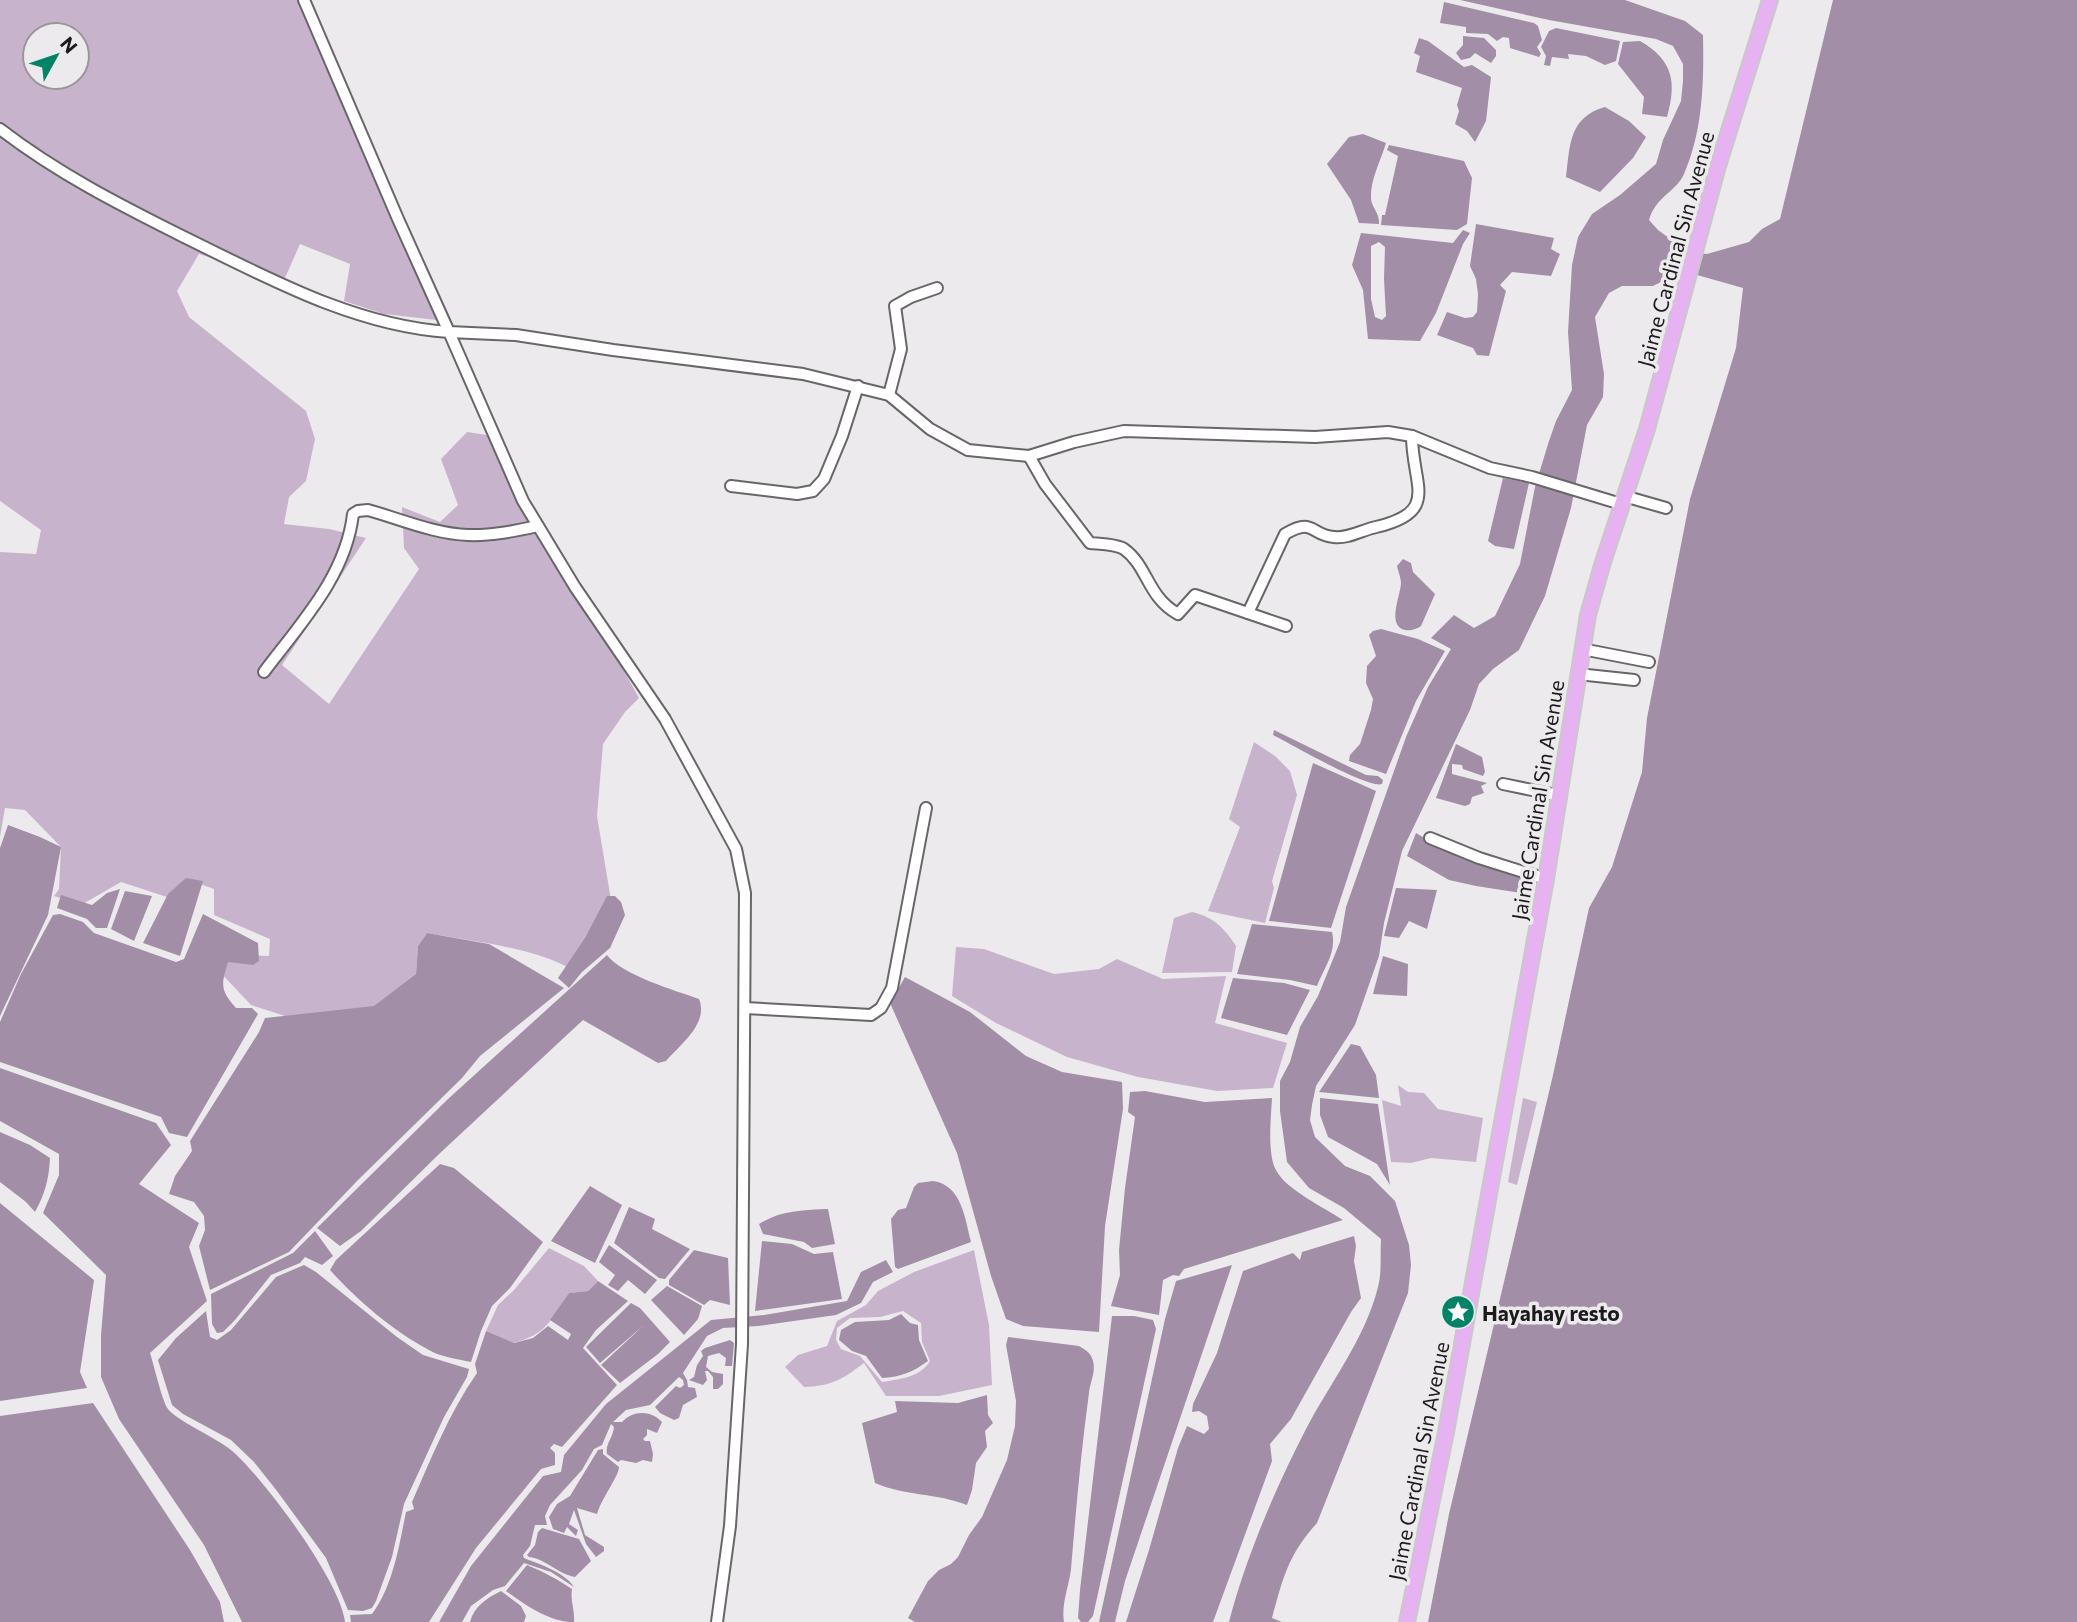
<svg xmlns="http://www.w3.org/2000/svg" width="2077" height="1622" viewBox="0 0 2077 1622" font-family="Commissioner,sans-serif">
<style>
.green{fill:#c8b3cd;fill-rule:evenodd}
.water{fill:#a38ea7;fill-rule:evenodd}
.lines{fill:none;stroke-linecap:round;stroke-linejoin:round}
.minor-casing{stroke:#686668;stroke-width:14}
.major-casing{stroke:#c9c8c9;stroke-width:18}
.minor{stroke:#fff;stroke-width:10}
.major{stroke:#e7b2f2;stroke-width:14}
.labels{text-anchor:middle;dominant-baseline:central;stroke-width:7;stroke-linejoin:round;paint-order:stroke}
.street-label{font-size:21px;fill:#1c1b1c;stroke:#edeaed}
.poi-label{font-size:21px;font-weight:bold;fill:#1c1b1c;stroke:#edeaed;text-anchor:start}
</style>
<rect width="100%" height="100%" fill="#edeaed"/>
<g class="green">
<path d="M0,0H297L377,177L437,320L384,314L344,301L350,264L300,244L285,278L257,272L199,254L177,291L189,317L306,411L315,439L306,481L289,497L284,524L329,529L366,538L282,665L329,704L419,569L404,548L402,507L440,522L458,505L441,459L467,432L494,436L639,698L625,712L603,744L597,816L612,906L569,968C532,947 470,941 427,933L418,946L416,974L380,1006L288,1017L251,1005L203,954L269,956L270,939L214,915V889L194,882L170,898L121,882L81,905L54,896L59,889L61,847L25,810L5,808L0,837V552L36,554L41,530L0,501ZM35,35H77V77H35Z"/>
<path d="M1254,742L1275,756L1290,771L1297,795L1272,881L1274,888L1265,923L1208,911L1240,827L1229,819Z"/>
<path d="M1192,912C1214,917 1224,928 1236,946L1232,972L1162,973L1174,918Z"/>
<path d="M956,947L984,949L1054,974L1099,969L1117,959L1163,979L1226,976L1215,1023L1287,1043L1273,1088L1217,1091L1138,1077L1067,1057L996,1023L952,996Z"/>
<path d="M1398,1085L1408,1092L1424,1093L1438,1109L1483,1118L1476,1162L1431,1158L1411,1163L1391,1162L1382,1100L1401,1106Z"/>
<path d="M1523,1098L1537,1102L1517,1185L1508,1182Z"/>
<path d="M549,1248L584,1266L598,1281L588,1291L569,1293C550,1320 548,1334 513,1343L486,1331L498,1305L514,1290Z"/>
<path d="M974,1250L989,1325L992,1385L939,1396H886L864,1363C842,1380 831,1386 804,1387L785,1367L798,1355L827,1346L837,1321L866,1305L878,1291L914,1272ZM903,1311L921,1323L922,1342L930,1361C921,1377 900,1379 882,1382L860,1356L841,1349L836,1340L837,1328L850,1318L880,1317Z"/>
</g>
<g class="water">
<path d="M1460,0H1625L1685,21L1703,35C1704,81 1703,131 1684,174C1676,192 1656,196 1649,220L1658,230L1687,251L1707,254L1749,242L1762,229L1780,219L1833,0H2077V1622H1428L1449,1514L1553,1075L1589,908L1612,867L1642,772L1647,718L1690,499L1736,348L1743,288L1683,271L1653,286H1622L1609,293L1595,317L1604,374L1603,397L1587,425L1571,508L1545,596L1519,650L1493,669L1479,684L1470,710L1402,851L1384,923L1379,956L1355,1025L1316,1086L1312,1105L1310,1120L1315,1137L1345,1166L1370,1176L1395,1201L1409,1245L1411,1265L1408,1293L1317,1523C1288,1555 1283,1578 1272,1618L1282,1622H1229C1246,1557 1275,1489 1306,1429C1330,1383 1365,1339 1378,1287C1382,1272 1380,1255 1381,1239L1344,1208L1309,1188L1287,1162L1280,1111V1081L1290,1062L1300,1027L1318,996L1340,942L1346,907L1406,737L1428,687L1451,649L1431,638L1454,615L1474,628L1495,616L1520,564L1535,487L1548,444L1556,421L1572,390L1568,332L1572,265L1578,237L1592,214L1620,195L1656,164L1663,140L1681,101L1683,81V64L1673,46L1656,39L1549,20Z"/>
<path d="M1444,2L1534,23L1538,26L1542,40L1537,47L1541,54L1539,57L1510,48L1509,38L1503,37L1497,41L1488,34L1466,33V27L1440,23Z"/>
<path d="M1556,28L1620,41L1616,61L1605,65L1586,56L1568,54L1569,59L1552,57L1550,66L1544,65L1546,56L1541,47L1549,31Z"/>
<path d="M1463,36L1484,38L1496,50V56L1491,63L1475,53L1470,58L1461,60L1456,53L1463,45Z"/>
<path d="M1419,38L1428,41L1464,67L1472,65L1491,77L1486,121L1475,142L1467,131L1455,124L1459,111L1457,105L1462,88L1416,72L1420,56L1414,53Z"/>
<path d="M1640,41C1673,60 1677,82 1667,117L1642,114L1644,97L1618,64L1623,42Z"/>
<path d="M1605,107L1629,121L1646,137L1633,158L1600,192L1566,177C1570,145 1569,117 1605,107Z"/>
<path d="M1363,134L1386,143C1381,160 1370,180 1371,198C1371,207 1380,213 1379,224L1359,223L1351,200L1327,164L1349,137Z"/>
<path d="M1389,145L1464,161L1472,178L1467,224L1457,230L1381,225L1382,215H1385L1398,156L1387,150Z"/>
<path d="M1476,224L1554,238L1551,249L1560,254L1551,276L1512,272L1500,285L1506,291L1489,356L1477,355L1473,348L1437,335L1447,312L1465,318L1473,317L1477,312L1478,294L1476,279L1470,266Z"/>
<path d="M1463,230L1470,233L1463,244L1436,313L1420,341L1368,339L1363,290L1352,265L1361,233L1453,243ZM1379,242L1385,247L1384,279L1386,316L1382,320L1375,317L1371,299V246Z"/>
<path d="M1503,478L1529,483L1514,549L1495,546L1488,541Z"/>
<path d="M1403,559L1411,563L1413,572L1435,594L1421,626C1417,629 1411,631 1405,630C1386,626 1401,594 1401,583C1401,578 1398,571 1397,566Z"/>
<path d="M1381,629L1418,639L1445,651L1416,701L1386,774L1349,761L1350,755L1360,744L1371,710L1373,699L1366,683L1367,666L1376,656L1369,635L1373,631Z"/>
<path d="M1274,730L1366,775L1378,776L1383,780L1382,784C1368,789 1291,744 1273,735Z"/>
<path d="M1456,744L1482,757L1485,772L1483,776L1463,769L1462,765L1452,764V774L1487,783L1481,786L1484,793L1472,797L1470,804L1465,806L1436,798Z"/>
<path d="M1313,763L1376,791L1331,928L1269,921Z"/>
<path d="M8,825L40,837L61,847L48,915L0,1016V848Z"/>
<path d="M1416,833L1441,848L1472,861L1529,873L1528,894L1476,886L1449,880L1407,856Z"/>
<path d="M186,878L203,881L180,956L143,943L168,894Z"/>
<path d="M1396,888L1437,890L1427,929L1409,921L1399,938L1384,936Z"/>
<path d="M120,889L107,928H96L87,919L57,908L61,895L92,905L107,893Z"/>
<path d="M125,891L152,896L134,941L111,929Z"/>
<path d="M607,896H615L621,902L625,915L610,948L582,972L569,988L558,978L585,938Z"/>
<path d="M60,914L83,922L94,933L176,962L184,959L203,914L258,943L259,961L253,965L228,962C221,985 220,990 236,1008H252L258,1014L187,1137L169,1133L161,1117L0,1062V1022L21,974L53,915Z"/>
<path d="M1252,924L1332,932C1337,952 1324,968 1317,986L1290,980L1237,974Z"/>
<path d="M427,933L489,944L564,988L480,1056L462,1078L358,1180L289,1252L210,1290L199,1246L205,1230L204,1216L194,1202L169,1194L175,1176L192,1151L190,1141L259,1032L265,1018L374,1006L416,974L418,946Z"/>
<path d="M607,955C622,975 674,990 699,999C709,1023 681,1044 666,1061L658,1063L583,1020L438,1155L361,1231L340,1246L317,1228L448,1099Z"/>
<path d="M1383,956L1408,964L1407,996L1373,994Z"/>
<path d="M905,977L970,1012L1026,1056L1062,1072L1122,1082L1123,1109L1105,1226L1099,1332L1023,1326L1006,1319L991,1276L957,1153L890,1003Z"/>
<path d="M1233,978L1284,983L1310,990L1287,1035L1221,1018Z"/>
<path d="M1351,1044L1360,1046L1376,1075L1379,1098L1319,1092Z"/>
<path d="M0,1068L156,1123L171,1145L139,1184L199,1223L189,1247L207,1301L150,1353C154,1365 162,1401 168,1409C176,1420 218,1439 231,1450C263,1477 341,1582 345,1622H242L204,1545L119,1419L101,1377V1335L106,1275L43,1213L59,1175V1154L0,1121Z"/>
<path d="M1145,1091L1205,1102L1272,1098C1271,1117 1267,1154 1276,1170C1285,1189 1325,1208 1343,1220L1184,1269L1179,1276L1173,1275L1163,1280L1159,1315L1111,1306L1120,1275L1119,1250L1125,1188L1135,1117L1128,1112L1130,1092Z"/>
<path d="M1320,1098L1378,1104L1390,1185L1377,1164L1328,1137L1320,1115Z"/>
<path d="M0,1132L30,1145L50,1158C49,1179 45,1194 35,1212L26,1202L0,1182Z"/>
<path d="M440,1164L454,1168L543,1242L510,1288L492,1306L481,1331L471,1362C457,1359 441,1357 429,1350C393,1331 357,1300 330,1270L336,1260Z"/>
<path d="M933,1181C962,1185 965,1219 971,1242L898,1269L895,1267L891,1219L898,1210L906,1208L914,1187L918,1183Z"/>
<path d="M590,1186L622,1205L595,1263L551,1241Z"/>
<path d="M0,1203L94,1280L80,1372L87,1388L0,1401Z"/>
<path d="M629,1207L655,1219L652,1229L690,1249L665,1279L659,1278L614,1243Z"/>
<path d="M828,1209L835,1244L812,1248L804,1242L763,1234L759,1224C781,1210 804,1210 828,1209Z"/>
<path d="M315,1231L333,1256L322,1265L305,1257L300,1263L271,1275L235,1320L223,1332L217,1333L212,1324L211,1294L293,1253Z"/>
<path d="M1354,1236L1356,1246L1354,1261L1361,1298L1351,1312L1291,1419L1270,1444L1272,1461L1213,1622H1126L1149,1550L1178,1448L1187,1426L1204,1434L1209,1429L1207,1416L1199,1411L1192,1412L1193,1404L1217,1353L1243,1271L1293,1253L1300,1260L1302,1252Z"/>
<path d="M762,1241L792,1244L814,1254L833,1252L842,1299L755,1311Z"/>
<path d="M609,1245L657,1280L645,1294L628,1280L618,1291L608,1285L615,1275L599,1262Z"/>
<path d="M694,1250L728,1258L730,1305L710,1300L704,1305L669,1285V1280Z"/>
<path d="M886,1260L893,1272L873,1282L861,1303L836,1315L758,1326L723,1328L707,1336L683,1373L687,1380L688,1387L695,1388L697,1397L683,1405L679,1418L674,1420L660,1413L655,1407L676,1386L680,1388L684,1385L683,1380L679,1377L650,1405L626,1410L613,1422H622C633,1410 651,1410 662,1422L657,1433L647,1429V1435L643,1439L645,1441H650L653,1454L652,1462L643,1460L636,1463L621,1460L618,1462L607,1454C605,1444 613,1438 614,1427L611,1424L602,1445L594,1449L582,1470L550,1505L545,1516L547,1525H535L530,1546L523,1555L524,1558C539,1564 566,1573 574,1587L551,1572L524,1563L505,1586L493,1590L471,1606L462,1622H439L471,1566L543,1476L561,1472L564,1455L606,1404L711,1320L764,1315L847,1301L861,1272Z"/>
<path d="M304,1265L316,1272L397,1337L423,1355L469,1369L467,1377L444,1417L404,1504L392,1557L376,1601L372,1608L363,1611L348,1610L326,1558L277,1491L254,1462L231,1440L183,1414L172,1405L158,1360L176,1338L206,1311L210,1337L217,1340L231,1330L276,1277Z"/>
<path d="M1232,1265L1125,1581L1115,1622H1099L1165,1319L1176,1281Z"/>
<path d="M598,1281L628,1301L596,1330L583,1348L617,1385L562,1447L554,1444L550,1448L555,1453V1465L541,1469L476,1548L429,1622H351L350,1615L372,1614C393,1586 399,1546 406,1512L414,1509L412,1502C431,1459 449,1413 477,1373L475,1364L486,1331L514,1343L533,1338L548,1326L568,1340L571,1334L550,1320L569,1293L588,1291Z"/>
<path d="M667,1286L702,1306L698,1319L684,1335L651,1300Z"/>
<path d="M631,1303L640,1308L670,1342L658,1354L620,1383L601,1365L644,1325L600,1363L586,1347Z"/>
<path d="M901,1314L910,1323L918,1325L919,1340L928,1361C913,1372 901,1377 882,1378L866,1356L852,1351L839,1340L841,1330L855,1322L889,1320Z"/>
<path d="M1112,1316H1134L1153,1320L1156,1329L1093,1616L1088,1622H1081L1078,1618L1080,1590Z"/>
<path d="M1008,1337L1079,1346C1086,1350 1091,1353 1093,1361C1096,1372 1090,1382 1089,1393C1081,1451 1076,1510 1071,1569C1069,1586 1061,1605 1064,1622H915L908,1618L928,1581L939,1570L951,1564L958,1557L969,1535L982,1517L1007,1460L1015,1426L1016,1401L1006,1345Z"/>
<path d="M730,1340L734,1343L732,1366H725L726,1358L719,1353L708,1356L706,1367L712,1372L723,1374V1384L718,1389H713V1377L708,1371H705L707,1380L703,1385L689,1380L694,1377L697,1365L703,1356L701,1351L705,1348Z"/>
<path d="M987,1395L988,1415L993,1423L985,1431L987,1447L976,1463L972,1490L967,1505C937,1493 905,1496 875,1483L862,1423L897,1412L895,1401L958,1403Z"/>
<path d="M93,1403L190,1550L220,1602L224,1622H0V1416Z"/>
<path d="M603,1449V1454L619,1467C619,1476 601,1499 597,1514L577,1508L585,1535L604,1547V1551L596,1557L586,1544L574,1510L569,1524L578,1530L576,1536L567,1527L564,1533L553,1529L549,1517L557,1504L570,1496L598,1450Z"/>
<path d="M542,1528L579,1539L591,1561L575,1577C558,1574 546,1559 529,1557L527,1555L535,1545L538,1532Z"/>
<path d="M527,1565C544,1572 557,1579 572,1589C570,1601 575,1610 574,1622C549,1622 526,1605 506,1591Z"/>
<path d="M501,1591L521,1606L526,1616L524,1622H470C474,1606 487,1598 501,1591Z"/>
</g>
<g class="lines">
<g class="minor-casing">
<g id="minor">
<path d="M304,0L398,219L449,332L516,335L613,350L803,374L889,395L930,429L968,450L1029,456L1074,442L1124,431L1315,437L1388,432L1412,436L1490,468L1532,477L1621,504"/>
<path d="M0,129C57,173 120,205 184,237C268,278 355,326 449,332L523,501L575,587L665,719L736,849L745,893L742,1344L730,1526L717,1622"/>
<path d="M889,395L901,349L895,306L911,297L937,288"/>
<path d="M1029,456L1045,484L1090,543C1100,544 1116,544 1124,549C1148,566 1147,597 1178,614L1195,595L1286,626"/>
<path d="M731,486L797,494L813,491L824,479L842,436L858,386"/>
<path d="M1624,496L1666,508"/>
<path d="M1248,613L1285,534C1314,517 1310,535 1334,537C1348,539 1362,530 1376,527C1441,512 1412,485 1412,436"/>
<path d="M1582,649L1649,662"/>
<path d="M264,672C300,624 346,576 353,514L358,511L368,510C400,519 435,534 468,535C491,536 515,531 538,526"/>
<path d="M1578,674L1634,680"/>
<path d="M1503,784L1561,796"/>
<path d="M1430,838L1479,858L1546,879"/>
<path d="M745,1008L871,1015L881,1008L892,988L926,808"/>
</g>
</g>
<g class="major-casing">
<path id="major" d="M1407,1622L1446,1432L1546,879L1588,615L1603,562L1647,429L1718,166L1770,0"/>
</g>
<use href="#minor" class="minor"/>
<use href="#major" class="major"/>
</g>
<defs>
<g id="sight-disc" transform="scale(1.75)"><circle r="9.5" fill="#008466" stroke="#edeaed"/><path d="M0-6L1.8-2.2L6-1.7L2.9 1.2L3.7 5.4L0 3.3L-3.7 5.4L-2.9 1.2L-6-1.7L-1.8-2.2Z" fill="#fff"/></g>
</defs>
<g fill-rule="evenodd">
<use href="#sight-disc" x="1458" y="1312"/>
</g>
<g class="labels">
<g class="street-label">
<text transform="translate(1675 249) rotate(-75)">Jaime Cardinal Sin Avenue</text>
<text transform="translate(1537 800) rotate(-81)">Jaime Cardinal Sin Avenue</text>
<text transform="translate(1418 1461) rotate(-79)">Jaime Cardinal Sin Avenue</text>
</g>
<g class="poi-label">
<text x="1482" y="1312">Hayahay resto</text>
</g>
</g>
<g transform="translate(56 56) rotate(50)"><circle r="33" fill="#edeaed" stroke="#999799" stroke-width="2"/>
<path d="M0-5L12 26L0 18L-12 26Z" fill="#008466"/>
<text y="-10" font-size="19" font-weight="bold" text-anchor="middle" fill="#1c1b1c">N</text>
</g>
</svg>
